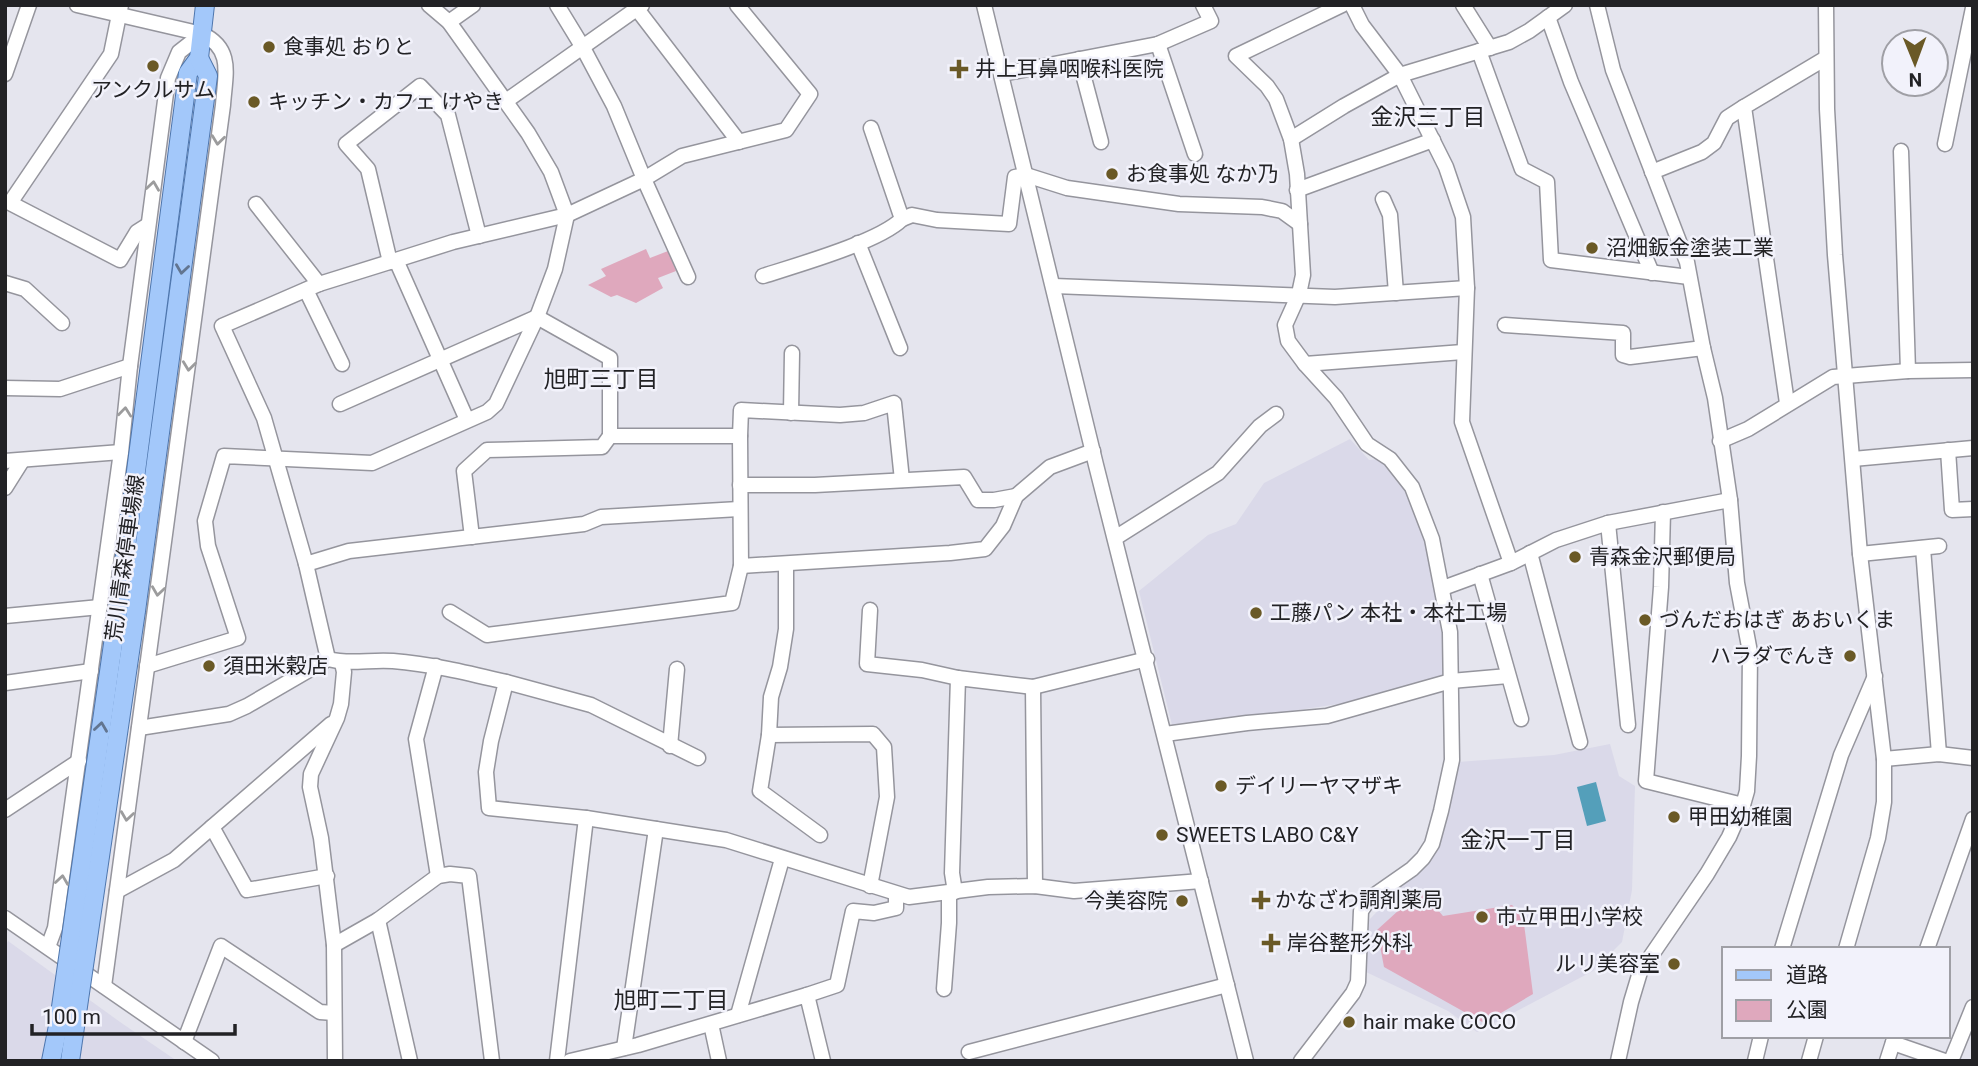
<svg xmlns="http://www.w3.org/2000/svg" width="1978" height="1066" viewBox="0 0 1978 1066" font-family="Roboto,'Noto Sans JP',sans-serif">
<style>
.built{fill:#dad9e9}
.green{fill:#dfa8bd}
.water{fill:#549fba}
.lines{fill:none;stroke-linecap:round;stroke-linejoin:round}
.minor-casing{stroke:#95959d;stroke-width:17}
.major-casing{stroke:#4e76ad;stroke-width:20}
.minor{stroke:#fff;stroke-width:14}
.major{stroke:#a3c8fa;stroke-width:18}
.major-bridge-casing{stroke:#4e76ad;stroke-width:20;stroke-linecap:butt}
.major-bridge{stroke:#a3c8fa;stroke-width:18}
.oneway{stroke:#9c9c9d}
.oneway2{stroke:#627590}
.poi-dot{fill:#6a5926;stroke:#f2f2fb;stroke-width:2.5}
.labels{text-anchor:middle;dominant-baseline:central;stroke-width:5;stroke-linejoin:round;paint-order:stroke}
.poi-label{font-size:21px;fill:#222225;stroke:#f2f2fb;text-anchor:start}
.street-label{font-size:21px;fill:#222225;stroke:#f2f2fb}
.neighbourhood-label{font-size:23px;fill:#222225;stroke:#f2f2fb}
</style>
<rect width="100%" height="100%" fill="#e5e5ee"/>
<g class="built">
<path d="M1350,439L1369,460L1381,459L1410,495L1415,515L1427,542L1430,571L1445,637V678L1371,699L1173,729L1139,591L1208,535L1236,524L1264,483Z"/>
<path d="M1610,744L1619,776L1635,786L1632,890L1622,942L1593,971L1477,1032L1448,1011L1364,971L1368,921L1432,855L1444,832L1458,762L1554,755Z"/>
<path d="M8,941L120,1022L177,1061H5V947Z"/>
</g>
<g class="green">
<path d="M646,249L650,258L668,251L676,271L658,278L663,288L636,303L617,295L611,297L588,285L606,276L601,269Z"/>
<path d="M1421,890L1443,916L1512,905L1523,916L1533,994L1484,1023L1384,967L1377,930Z"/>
</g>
<path class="water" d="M1596,782L1606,821L1587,826L1577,787Z"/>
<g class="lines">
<g class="minor-casing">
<g id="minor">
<path d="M77,5L202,34C234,49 225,75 223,105L104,986"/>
<path d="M121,5L111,54L10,203L120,260L137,232L148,225"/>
<path d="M984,5L1096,465L1246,1061"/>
<path d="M1352,5L1362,25L1400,75L1446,167L1463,217L1467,288L1462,422L1511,563"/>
<path d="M1463,5L1490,48"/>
<path d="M1597,5L1613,70L1687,262L1703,348L1715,398L1730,500L1737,583L1750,652L1749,756L1747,791L1743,805L1729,837L1707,874L1640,972L1631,1002L1618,1061"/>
<path d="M1826,5L1827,109L1835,255L1860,554L1884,759V802L1878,838L1846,949"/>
<path d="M637,9L739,142"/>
<path d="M1548,17L1571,82L1652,273"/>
<path d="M449,22L473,5"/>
<path d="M1158,44L1195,154"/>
<path d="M1479,51L1522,169L1547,182L1551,260L1689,277"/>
<path d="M1079,59L1101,142"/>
<path d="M5,74L29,5"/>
<path d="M1002,74L1158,44L1211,21L1203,5"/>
<path d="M506,101L642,5"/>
<path d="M1291,139L1344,106L1400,75L1509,42L1529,31L1565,5"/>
<path d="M1945,144L1973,8"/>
<path d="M1901,151L1908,371"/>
<path d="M1652,172L1702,152L1714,143L1727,118L1744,107"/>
<path d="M1297,190L1433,140"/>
<path d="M1383,199L1390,215L1396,293"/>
<path d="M256,204L319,284"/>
<path d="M902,219L912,215L937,220L1009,224L1015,177L1026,175L1067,188L1179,204L1262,207L1282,211L1300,224"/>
<path d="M858,243L900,348"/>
<path d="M396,260L467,420"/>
<path d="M390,262L368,169L346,144L420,86L448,115L479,236"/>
<path d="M763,276C797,265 879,242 902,219L871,128"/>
<path d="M688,277L644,179L682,156L786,130L810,94L737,5"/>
<path d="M5,283L25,289L62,323"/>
<path d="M1054,286L1335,297L1467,288"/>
<path d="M306,290L342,364"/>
<path d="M537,317L610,358V436H740L741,566L950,553L985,549L1003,526L1016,496L1050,467L1093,451"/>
<path d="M1505,325L1623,333V355L1630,357L1703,348"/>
<path d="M1305,364L1463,352"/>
<path d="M5,388L60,389L130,366"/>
<path d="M1787,403L1744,107L1826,58"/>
<path d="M340,404L537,317"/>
<path d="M791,413L792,353"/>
<path d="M740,436L741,410L840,415L864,413L894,403L902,480"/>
<path d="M1720,441L1748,429L1833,377L1908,371L1973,370"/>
<path d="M1948,450L1952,510L1973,509"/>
<path d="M1853,459L1973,448"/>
<path d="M5,461L121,452"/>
<path d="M740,485H815L964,477L978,500H994L1016,496"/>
<path d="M5,488L22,461"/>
<path d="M1663,512L1661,587L1646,781L1743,805"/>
<path d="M1608,523L1628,725"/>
<path d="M472,537L464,471L487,450L602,447L610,436"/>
<path d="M1115,538L1218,473L1260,426L1276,414"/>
<path d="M1923,548L1939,754"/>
<path d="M1530,553L1580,742"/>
<path d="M1860,554L1939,546"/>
<path d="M306,564L349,551L584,524L601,517L739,509"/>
<path d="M786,564V629L780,667L771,697L769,735L873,734L884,747L887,797L870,886"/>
<path d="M1480,574L1521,719"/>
<path d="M1443,588L1511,563L1556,540L1608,523L1730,500"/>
<path d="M870,610L867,664L922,670L958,678"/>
<path d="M450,612L487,635L732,603L741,566"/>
<path d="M5,616L100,607"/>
<path d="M328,659L306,564L264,418L222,326L319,284L396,260L453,242L567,215L644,179L614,106L582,46L557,5"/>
<path d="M147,666L238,638L208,546L205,521L224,456L372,463L487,412L496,404L537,317L555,269L567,215L551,172L528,133L449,22L429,5"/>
<path d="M436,666L416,739L438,876"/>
<path d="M506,682L591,705L698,758"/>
<path d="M5,683L91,671"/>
<path d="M1033,687L1035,886"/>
<path d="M139,728L229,714L247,706L328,659C350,665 371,659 393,661C431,664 468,673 506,682L491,741L486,772L489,808L586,818L726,840L909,897L988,887L1035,886L1074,891L1201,881"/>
<path d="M1165,734L1247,723L1327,716L1451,681L1508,676"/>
<path d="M769,735L760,791L820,835"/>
<path d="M670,746L677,669"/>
<path d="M1884,759L1939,754L1973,758"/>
<path d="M5,810L79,761"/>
<path d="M212,827L247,890L327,876"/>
<path d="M117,891L174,860L331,724"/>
<path d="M955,892L952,873L958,678L1033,687L1147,659"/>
<path d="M5,918L212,1061"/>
<path d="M378,920L410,1061"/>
<path d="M334,945L378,920L438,876L450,874L469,876L492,1061"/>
<path d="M48,947L55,928L121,452L130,366L168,78L179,52L202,34"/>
<path d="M1782,949L1841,755L1875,676"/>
<path d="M1927,949L1973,819"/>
<path d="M944,989L949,923V893"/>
<path d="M807,995L837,985L853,911L874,913L896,908V894"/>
<path d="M738,1015L782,859"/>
<path d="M711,1024L719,1061"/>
<path d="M184,1042L221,946L320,1012L334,1013"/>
<path d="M1893,1043L1945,1061"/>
<path d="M624,1048L656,829"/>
<path d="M969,1052L1227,985"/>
<path d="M335,1061L334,945L321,838L310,787L311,774L337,718L341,704L344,672L342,663"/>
<path d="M557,1061L586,818"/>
<path d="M570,1061L638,1045L807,995L823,1061"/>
<path d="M1301,1061L1353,993L1358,982L1361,911L1369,899L1412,869L1423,858L1432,844L1441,811L1452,760L1450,632L1432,539L1412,487L1390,459L1367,444L1336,398L1305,364L1288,341L1285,325L1299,294L1303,275L1297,174L1291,139L1276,99L1267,86L1236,56L1342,5"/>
<path d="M1755,1061L1761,1036"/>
<path d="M1809,1061L1816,1036"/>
<path d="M1887,1061L1895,1036"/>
<path d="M1951,1061L1973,1007"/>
</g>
</g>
<g class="major-casing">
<g id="major">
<path d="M118,609L188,73L199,58L205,5"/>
<path d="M136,611L208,76L199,58"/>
</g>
</g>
<use href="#minor" class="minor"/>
<use href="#major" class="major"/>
<g class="major-bridge-casing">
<g id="major-bridge">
<path d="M51,1061L59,1021L118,609"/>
<path d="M70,1061L136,611"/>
</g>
</g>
<use href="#major-bridge" class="major-bridge"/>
</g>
<defs><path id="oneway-chevron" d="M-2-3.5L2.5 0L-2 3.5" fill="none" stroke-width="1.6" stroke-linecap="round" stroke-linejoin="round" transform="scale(1.75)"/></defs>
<g class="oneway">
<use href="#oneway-chevron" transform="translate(218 140) rotate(97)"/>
<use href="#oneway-chevron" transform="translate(153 186) rotate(-82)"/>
<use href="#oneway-chevron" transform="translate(189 366) rotate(97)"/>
<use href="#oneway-chevron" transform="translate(125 412) rotate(-84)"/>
<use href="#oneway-chevron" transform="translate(158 591) rotate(98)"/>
<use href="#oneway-chevron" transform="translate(127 816) rotate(98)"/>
<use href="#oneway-chevron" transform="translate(62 880) rotate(-82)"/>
</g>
<g class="oneway2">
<use href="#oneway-chevron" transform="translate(182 269) rotate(98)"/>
<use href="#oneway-chevron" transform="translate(101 727) rotate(-82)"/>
</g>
<g class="poi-dot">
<circle cx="269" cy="47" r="7"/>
<circle cx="153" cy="66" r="7"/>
<path d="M955.5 58.5h7v7h7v7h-7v7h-7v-7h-7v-7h7z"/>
<circle cx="254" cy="102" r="7"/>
<circle cx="1112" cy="174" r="7"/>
<circle cx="1592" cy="248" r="7"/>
<circle cx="1575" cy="557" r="7"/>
<circle cx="1256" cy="613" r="7"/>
<circle cx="1645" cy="620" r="7"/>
<circle cx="1850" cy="656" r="7"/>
<circle cx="209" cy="666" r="7"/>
<circle cx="1221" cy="786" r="7"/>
<circle cx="1674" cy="817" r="7"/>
<circle cx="1162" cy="835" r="7"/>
<path d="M1257.5 889.5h7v7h7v7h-7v7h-7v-7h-7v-7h7z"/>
<circle cx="1182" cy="901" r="7"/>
<circle cx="1482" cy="917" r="7"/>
<path d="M1267.5 932.5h7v7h7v7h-7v7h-7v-7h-7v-7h7z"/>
<circle cx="1674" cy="964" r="7"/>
<circle cx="1349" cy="1022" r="7"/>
</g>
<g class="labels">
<g class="poi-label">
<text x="283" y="47">食事処 おりと</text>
<text x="975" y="69">井上耳鼻咽喉科医院</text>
<text x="153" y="90" text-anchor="middle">アンクルサム</text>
<text x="268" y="102">キッチン・カフェ けやき</text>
<text x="1126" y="174">お食事処 なか乃</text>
<text x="1606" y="248">沼畑鈑金塗装工業</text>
<text x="1589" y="557">青森金沢郵便局</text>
<text x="1270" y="613">工藤パン 本社・本社工場</text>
<text x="1659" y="620">づんだおはぎ あおいくま</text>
<text x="1836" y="656" text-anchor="end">ハラダでんき</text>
<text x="223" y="666">須田米穀店</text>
<text x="1235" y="786">デイリーヤマザキ</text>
<text x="1688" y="817">甲田幼稚園</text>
<text x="1176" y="835">SWEETS LABO C&amp;Y</text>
<text x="1275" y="900">かなざわ調剤薬局</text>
<text x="1168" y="901" text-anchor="end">今美容院</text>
<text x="1496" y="917">市立甲田小学校</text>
<text x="1287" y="943">岸谷整形外科</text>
<text x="1660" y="964" text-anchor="end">ルリ美容室</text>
<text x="1363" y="1022">hair make COCO</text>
</g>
<g class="street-label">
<text transform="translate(125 558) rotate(-82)">荒川青森停車場線</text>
</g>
<g class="neighbourhood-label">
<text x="1428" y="117">金沢三丁目</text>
<text x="601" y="379">旭町三丁目</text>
<text x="1518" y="840">金沢一丁目</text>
<text x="671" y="1000">旭町二丁目</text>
</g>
</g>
<rect width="1978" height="1066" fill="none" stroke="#222225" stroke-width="14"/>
<rect x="1722" y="947" width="228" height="91" fill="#f2f2fb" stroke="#9f9fa5" stroke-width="2"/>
<rect x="1736" y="970" width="35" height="10" fill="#a3c8fa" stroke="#9f9fa5" stroke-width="2"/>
<text x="1786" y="982" font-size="21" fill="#222225">道路</text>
<rect x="1736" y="1000" width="35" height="21" fill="#dfa8bd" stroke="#9f9fa5" stroke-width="2"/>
<text x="1786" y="1017" font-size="21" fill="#222225">公園</text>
<g transform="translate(1915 63) rotate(179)"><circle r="33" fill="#f2f2fb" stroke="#9f9fa5" stroke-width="2"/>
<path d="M0-5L12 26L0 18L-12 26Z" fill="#6a5926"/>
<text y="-10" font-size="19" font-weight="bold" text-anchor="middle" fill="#222225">N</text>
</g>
<path d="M32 1024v10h203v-10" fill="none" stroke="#222225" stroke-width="3.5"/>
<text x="42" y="1024" font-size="21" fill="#222225" stroke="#f2f2fb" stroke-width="5" paint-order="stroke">100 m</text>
</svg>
